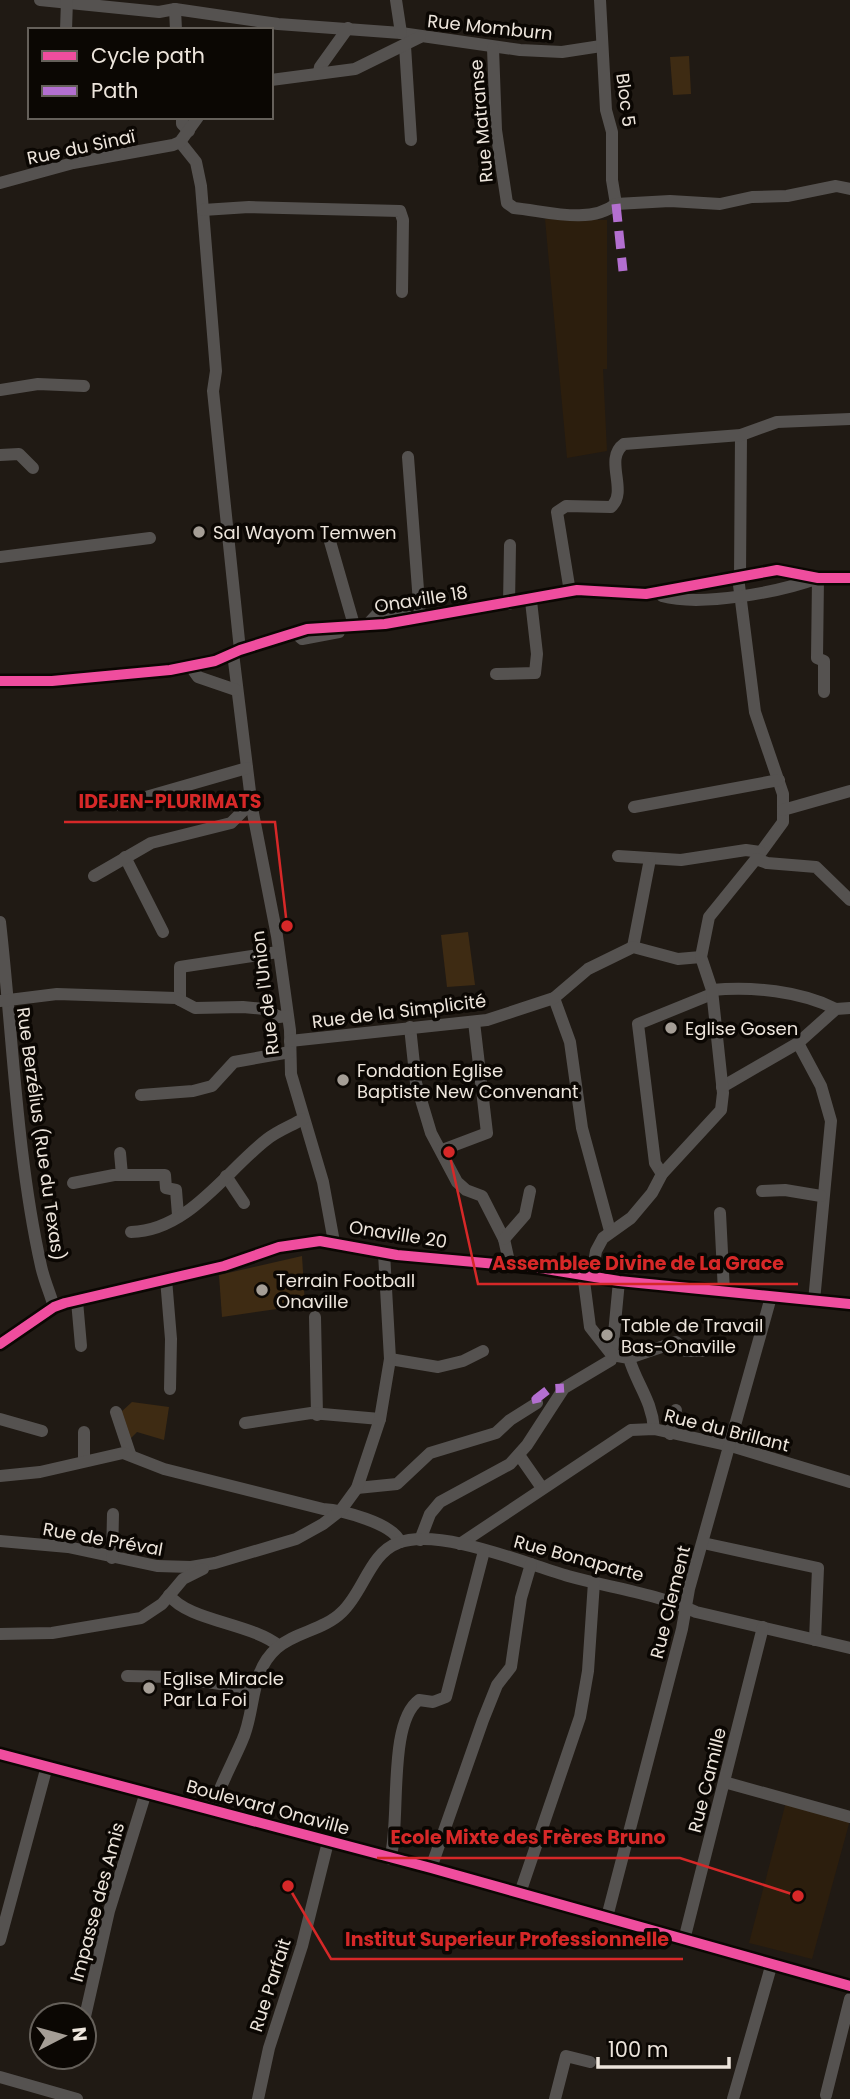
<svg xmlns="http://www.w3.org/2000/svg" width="850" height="2099" viewBox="0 0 850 2099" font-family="Poppins,sans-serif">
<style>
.built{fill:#2c1e0d}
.green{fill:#3e2b13}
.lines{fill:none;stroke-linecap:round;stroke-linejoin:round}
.minor{stroke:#555250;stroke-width:12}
.quiet{stroke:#b36fd0;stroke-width:9;stroke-dasharray:18 9;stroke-linecap:butt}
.cycleway-casing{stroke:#0b0703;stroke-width:15}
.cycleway{stroke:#ef4d9e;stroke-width:10}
.poi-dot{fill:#a59e96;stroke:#0b0703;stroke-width:2.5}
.labels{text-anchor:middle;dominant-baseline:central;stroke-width:7;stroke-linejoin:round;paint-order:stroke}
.street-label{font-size:18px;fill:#ede5dc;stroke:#0b0703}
.poi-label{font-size:18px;fill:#ede5dc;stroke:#0b0703;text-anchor:start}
.leader{fill:none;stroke:#d62828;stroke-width:2.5}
.callout-dot{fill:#d62828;stroke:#0b0703;stroke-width:2.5}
.callout-label{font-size:19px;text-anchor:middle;font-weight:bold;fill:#d62828;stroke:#0b0703;stroke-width:7;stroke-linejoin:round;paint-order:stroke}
</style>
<rect width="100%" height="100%" fill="#201a14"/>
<g class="built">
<path d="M545,219L607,220V369H603L607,451L567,458Z"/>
<path d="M786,1802L850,1820L812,1959L749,1943Z"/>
</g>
<g class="green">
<path d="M689,56L691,94L673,95L670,57Z"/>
<path d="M468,932L475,985L447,987L441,935Z"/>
<path d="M302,1256L305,1305L222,1317L219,1275Z"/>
<path d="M132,1402L169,1407L164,1440L137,1432L130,1439L120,1413Z"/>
</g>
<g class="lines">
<g class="minor">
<path d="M40,0L159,12L175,9L278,24L401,33L520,50L562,52L601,46"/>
<path d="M396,0L401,33"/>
<path d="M600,0L606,110L612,132V180L616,204"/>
<path d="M175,9L176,30"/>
<path d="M66,30L67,0"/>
<path d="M405,46L411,140"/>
<path d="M493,48L496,130L507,203L514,208C546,211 590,225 616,204"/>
<path d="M319,72L320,67L348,28"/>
<path d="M271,80L355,69L420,37"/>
<path d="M182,117V124L189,131"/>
<path d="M180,142L196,162L201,186L216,371L213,391L240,650"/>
<path d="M0,183L73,163L173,145L180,142L198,117"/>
<path d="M616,204L670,201L720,204L752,197L787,196L836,186L850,189"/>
<path d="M203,210L249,207L400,211L403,220L402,292"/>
<path d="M0,390L38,384L84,386"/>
<path d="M0,455L19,454L33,468"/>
<path d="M408,457L420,616"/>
<path d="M340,534L329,538L354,625"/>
<path d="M0,557L150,538"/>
<path d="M738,577L755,712L783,794V822L756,859"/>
<path d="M740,577L741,435"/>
<path d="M570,592L557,512L566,506L611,507C629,491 603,459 624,444L741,435L777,422L850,419"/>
<path d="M659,592L662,596C701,607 780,592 818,578L817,658L824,661V692"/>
<path d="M509,604L510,545"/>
<path d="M367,625L380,611H402L409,618"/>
<path d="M294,632L302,639L339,632"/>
<path d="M233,653L252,808L277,936L290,1030L291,1074L323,1182L334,1242"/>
<path d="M191,667L198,677L236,690"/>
<path d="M496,674L535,673L537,654L531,601"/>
<path d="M0,681H52L170,670L215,661L240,650L307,629L385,624L577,590L646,594L777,570L818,578H850"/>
<path d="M118,805L247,768"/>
<path d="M634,807L779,780"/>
<path d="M783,810L850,791"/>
<path d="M618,856L681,860L746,850L760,852"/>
<path d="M125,857L163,932"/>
<path d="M94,876L151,843L231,823L245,809L252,808"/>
<path d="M0,922C13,1036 16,1153 41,1266C44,1280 50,1293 54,1307"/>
<path d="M633,947L650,859"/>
<path d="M712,990C751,986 801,991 836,1009"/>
<path d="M554,998L570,1042L582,1128L610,1231"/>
<path d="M180,1000V967L278,952"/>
<path d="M0,1001L57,994L176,998L195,1008L243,1007L265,1009L279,1017L287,1016"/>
<path d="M410,1027L416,1083L431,1133L457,1182L466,1190L482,1196L504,1239L510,1266"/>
<path d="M290,1041L487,1020L554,998L588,969L633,947L678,959L701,957"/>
<path d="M798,1043L821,1086L831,1121L814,1301"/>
<path d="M722,1087L798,1043L836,1009L850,1008"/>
<path d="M141,1095L193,1091L212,1086L234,1062L290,1052"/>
<path d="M442,1150L487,1133L474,1022"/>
<path d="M120,1153L122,1175"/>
<path d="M662,1174L655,1163L638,1024L712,994"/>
<path d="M226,1176L244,1203"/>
<path d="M73,1183L114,1175H165L166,1188L176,1190L178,1215"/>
<path d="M762,1191L785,1190L821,1196"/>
<path d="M720,1213L724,1292"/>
<path d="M131,1232C188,1231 225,1172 266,1140C277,1131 291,1126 303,1119"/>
<path d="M504,1239L525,1215L530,1191"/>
<path d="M592,1275L596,1251L603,1238L631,1218L652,1193L662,1174L721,1110L723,1093L712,990L701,957L709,917L756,859L767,863L816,867L850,900"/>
<path d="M166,1279L171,1339L170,1389"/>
<path d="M619,1281L612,1355L629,1358C636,1383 652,1400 654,1429"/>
<path d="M77,1301L81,1346"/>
<path d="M315,1317L317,1415"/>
<path d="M0,1344L54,1307L65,1303L224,1266L279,1247L320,1241L397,1255L540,1268L619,1281L850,1304"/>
<path d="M629,1358L676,1342L686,1351H702"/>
<path d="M390,1359L438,1367L463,1361L483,1351"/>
<path d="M116,1412L130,1454"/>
<path d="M0,1419L42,1431"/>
<path d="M245,1423L311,1413L380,1419"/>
<path d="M670,1434L676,1410"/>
<path d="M519,1455L542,1488"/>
<path d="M84,1460V1432"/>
<path d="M0,1476L40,1472L123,1453L164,1469L323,1509C341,1510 393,1523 400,1542"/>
<path d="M357,1488L397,1484L430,1453L496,1433L510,1420L537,1403"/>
<path d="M420,1540L430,1514L440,1502L510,1464L527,1445L564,1388L611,1360L612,1355L590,1327L583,1273"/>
<path d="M0,1541L68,1547L157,1566L191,1567L215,1563L296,1539L323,1524L341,1510L357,1488L380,1419L390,1359L384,1253"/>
<path d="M703,1543L818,1568L815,1640"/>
<path d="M460,1544L631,1430L654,1429L731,1446L850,1482"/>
<path d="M112,1558L113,1514"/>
<path d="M169,1595C188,1621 251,1623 279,1646"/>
<path d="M0,1634L52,1633L141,1618L162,1604L183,1579L203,1569"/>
<path d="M127,1676L173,1677L254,1689"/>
<path d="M0,1754L431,1868L850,1986"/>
<path d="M724,1782L850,1817"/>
<path d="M212,1809C220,1786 232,1764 242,1741C256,1711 249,1672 277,1648C295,1632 324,1630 342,1612C363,1593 370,1553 398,1543C439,1527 526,1564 568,1576C611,1588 655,1593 696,1612L850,1648"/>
<path d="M390,1859C401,1823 387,1723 419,1700L433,1702L446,1697L484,1551"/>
<path d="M431,1868L483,1720L497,1685L511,1667L521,1598L531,1564"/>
<path d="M520,1893L580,1717L588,1671L594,1582"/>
<path d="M607,1917L682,1629L689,1589L771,1297"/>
<path d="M0,1940L47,1766"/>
<path d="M684,1940L763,1627"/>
<path d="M84,2021L109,1911L146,1792"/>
<path d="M0,2077L77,2099"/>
<path d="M826,2095L850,1999"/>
<path d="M258,2099L269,2048L302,1946L328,1842"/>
<path d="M555,2099L566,2056L590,2062"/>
<path d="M733,2099L772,1963"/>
</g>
<g class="quiet">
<path d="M616,204L623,271"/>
<path d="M537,1403L536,1399L549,1389L564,1388"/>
</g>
<g class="cycleway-casing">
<g id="cycleway">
<path d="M0,681H52L170,670L215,661L240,650L307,629L385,624L577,590L646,594L777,570L818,578H850"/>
<path d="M0,1344L54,1307L65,1303L224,1266L279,1247L320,1241L397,1255L540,1268L619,1281L850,1304"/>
<path d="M0,1754L431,1868L850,1986"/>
</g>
</g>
<use href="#cycleway" class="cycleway"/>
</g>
<g class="poi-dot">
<circle cx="199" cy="532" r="7"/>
<circle cx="671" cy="1028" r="7"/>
<circle cx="343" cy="1080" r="7"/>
<circle cx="262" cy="1290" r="7"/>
<circle cx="607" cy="1335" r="7"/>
<circle cx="149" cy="1688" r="7"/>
</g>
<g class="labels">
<g class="street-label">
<text transform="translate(490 27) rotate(6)">Rue Momburn</text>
<text transform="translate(626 100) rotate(83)">Bloc 5</text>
<text transform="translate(481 121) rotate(-95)">Rue Matranse</text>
<text transform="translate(81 147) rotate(-12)">Rue du Sinaï</text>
<text transform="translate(421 599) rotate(-9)">Onaville 18</text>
<text transform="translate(265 993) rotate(-97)">Rue de l'Union</text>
<text transform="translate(399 1011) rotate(-7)">Rue de la Simplicité</text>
<text transform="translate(41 1134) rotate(82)">Rue Berzélius (Rue du Texas)</text>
<text transform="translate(398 1234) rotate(9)">Onaville 20</text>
<text transform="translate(727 1430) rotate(14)">Rue du Brillant</text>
<text transform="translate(103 1539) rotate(10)">Rue de Préval</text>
<text transform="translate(579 1558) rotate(15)">Rue Bonaparte</text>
<text transform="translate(670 1602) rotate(-76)">Rue Clement</text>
<text transform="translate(707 1780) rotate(-76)">Rue Camille</text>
<text transform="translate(268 1807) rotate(15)">Boulevard Onaville</text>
<text transform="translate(97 1902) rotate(-75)">Impasse des Amis</text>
<text transform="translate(270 1985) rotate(-72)">Rue Parfait</text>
</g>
<g class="poi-label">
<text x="213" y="532">Sal Wayom Temwen</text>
<text x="685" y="1028">Eglise Gosen</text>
<text x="357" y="1070">Fondation Eglise<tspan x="357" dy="21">Baptiste New Convenant</tspan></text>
<text x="276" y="1280">Terrain Football<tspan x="276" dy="21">Onaville</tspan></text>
<text x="621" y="1325">Table de Travail<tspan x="621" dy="21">Bas-Onaville</tspan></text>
<text x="163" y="1678">Eglise Miracle<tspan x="163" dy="21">Par La Foi</tspan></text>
</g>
</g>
<path class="leader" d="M287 926L275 822H64M449 1152L478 1284H798M798 1896L680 1858H377M288 1886L331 1959H683"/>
<g class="callout-dot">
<circle cx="287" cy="926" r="7"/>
<circle cx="449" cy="1152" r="7"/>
<circle cx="798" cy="1896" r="7"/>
<circle cx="288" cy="1886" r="7"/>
</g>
<g class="callout-label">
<text x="170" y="808">IDEJEN-PLURIMATS</text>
<text x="638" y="1270">Assemblee Divine de La Grace</text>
<text x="528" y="1844">Ecole Mixte des Frères Bruno</text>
<text x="507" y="1946">Institut Superieur Professionnelle</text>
</g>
<rect x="28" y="28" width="245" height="91" fill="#0b0703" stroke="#65605a" stroke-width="2"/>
<rect x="42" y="51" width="35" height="10" fill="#ef4d9e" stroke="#65605a" stroke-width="2"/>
<text x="91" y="63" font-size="21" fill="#ede5dc">Cycle path</text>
<rect x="42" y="86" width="35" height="10" fill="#b36fd0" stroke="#65605a" stroke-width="2"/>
<text x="91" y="98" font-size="21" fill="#ede5dc">Path</text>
<g transform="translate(63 2036) rotate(84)"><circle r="33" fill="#0b0703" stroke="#65605a" stroke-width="2"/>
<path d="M0-5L12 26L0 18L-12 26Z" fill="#a59e96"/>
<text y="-10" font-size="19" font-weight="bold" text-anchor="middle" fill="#ede5dc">N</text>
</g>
<path d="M598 2057v10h131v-10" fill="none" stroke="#ede5dc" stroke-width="3.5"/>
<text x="608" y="2057" font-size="21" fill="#ede5dc" stroke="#0b0703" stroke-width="5" paint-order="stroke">100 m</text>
</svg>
